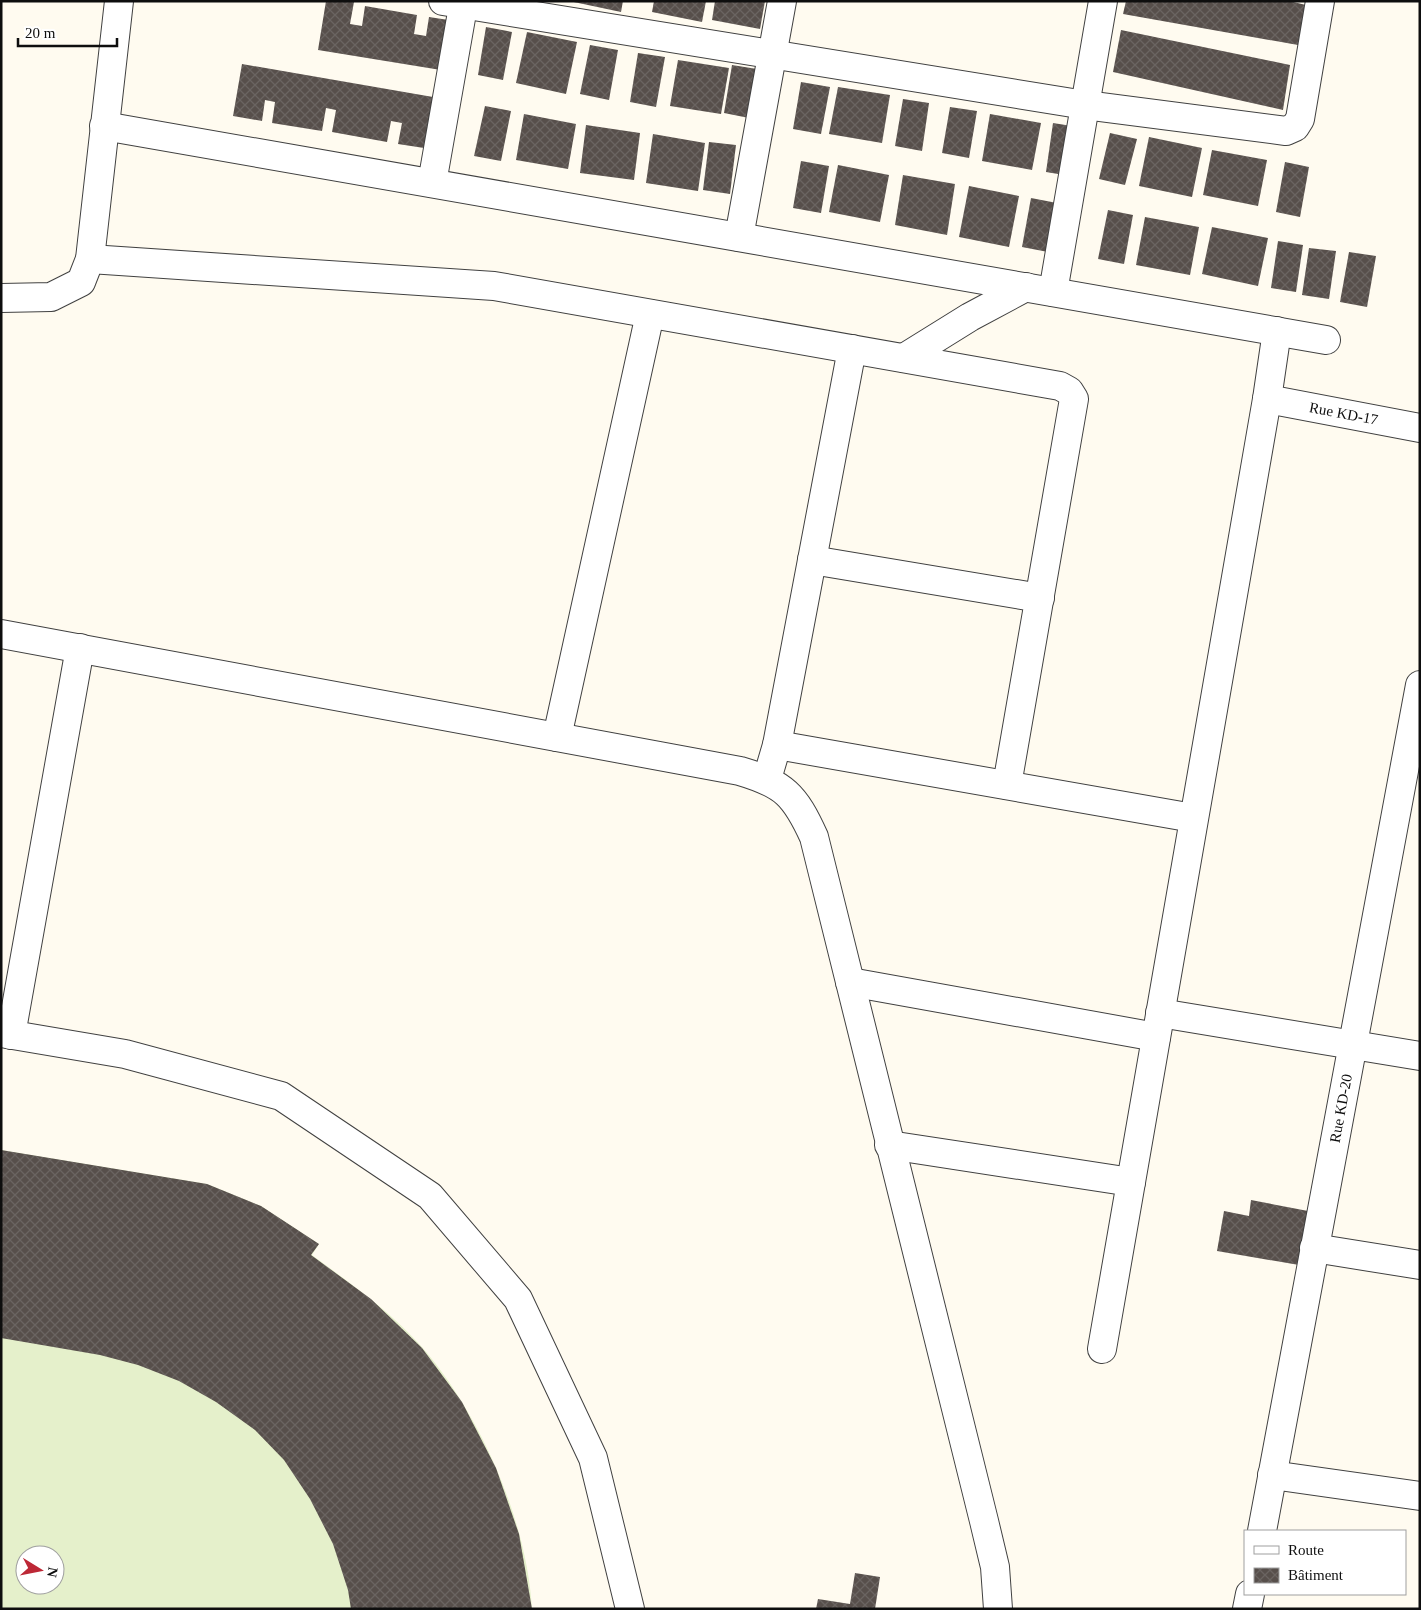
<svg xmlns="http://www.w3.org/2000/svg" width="1421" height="1610" viewBox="0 0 1421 1610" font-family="Georgia,serif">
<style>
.pitch{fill:#e5f0cb;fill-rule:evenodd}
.building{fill:url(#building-cross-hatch)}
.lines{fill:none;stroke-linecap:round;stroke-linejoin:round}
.minor-casing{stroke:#414141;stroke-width:30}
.minor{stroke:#fff;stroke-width:28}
.labels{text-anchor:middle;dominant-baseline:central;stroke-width:5;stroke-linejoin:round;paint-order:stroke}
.street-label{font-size:15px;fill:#0e0e0e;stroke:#fff}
</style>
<defs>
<pattern id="building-cross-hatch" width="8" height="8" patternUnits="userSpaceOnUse" patternTransform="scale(1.25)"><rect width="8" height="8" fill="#574f4b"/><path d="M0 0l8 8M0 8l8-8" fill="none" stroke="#6a6461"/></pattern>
</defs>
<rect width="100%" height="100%" fill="#fffbf0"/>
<path class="pitch" d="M1,1150L207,1184L261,1206L319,1244L312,1255C350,1283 390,1311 422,1347C480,1414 527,1520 532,1609H1ZM25,1555H55V1585H25Z"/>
<g class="building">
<path d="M326,1L354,2L350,24L362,26L365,6L417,15L414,34L426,36L429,17L455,21L447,71L318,50Z"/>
<path d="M569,1H623L621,12Z"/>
<path d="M654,1H706L702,22L652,12Z"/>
<path d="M715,1H765L760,29L712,20Z"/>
<path d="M1126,1H1289L1306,5L1298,45L1123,14Z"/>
<path d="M486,27L512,32L503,80L478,75Z"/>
<path d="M1121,30L1290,65L1283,110L1113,72Z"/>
<path d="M527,32L577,42L566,94L516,83Z"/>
<path d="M590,45L618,50L609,100L580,94Z"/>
<path d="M638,53L665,57L656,107L630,102Z"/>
<path d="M678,60L729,68L721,114L670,106Z"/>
<path d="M242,64L433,97L424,148L398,144L402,123L391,121L387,142L332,132L336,110L326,108L322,131L272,123L275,102L265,100L262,121L233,116Z"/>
<path d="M732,65L757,69L749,118L724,113Z"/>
<path d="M801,82L830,87L821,134L793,129Z"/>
<path d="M838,87L890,95L882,143L829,134Z"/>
<path d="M903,99L929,103L922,151L895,146Z"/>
<path d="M485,106L511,111L501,161L474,156Z"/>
<path d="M950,107L977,111L969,158L942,153Z"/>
<path d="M524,114L576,124L568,169L516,160Z"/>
<path d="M990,114L1041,123L1032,170L982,161Z"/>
<path d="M1053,123L1078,127L1070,176L1046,172Z"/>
<path d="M586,125L640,133L634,180L580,173Z"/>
<path d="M1110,133L1137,139L1125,185L1099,179Z"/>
<path d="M653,134L705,143L698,191L646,183Z"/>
<path d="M1149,137L1202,148L1192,197L1139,186Z"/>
<path d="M709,142L736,145L730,194L703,190Z"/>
<path d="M1212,150L1267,160L1258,206L1203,195Z"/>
<path d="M801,161L829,166L821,213L793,208Z"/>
<path d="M1285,162L1309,167L1300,217L1276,212Z"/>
<path d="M838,165L889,175L880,222L829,212Z"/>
<path d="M903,175L955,184L947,235L895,225Z"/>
<path d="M969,186L1019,196L1009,247L959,237Z"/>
<path d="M1031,198L1057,203L1048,252L1022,247Z"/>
<path d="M1108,210L1133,215L1124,264L1098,259Z"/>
<path d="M1145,217L1199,227L1190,275L1136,265Z"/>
<path d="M1212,227L1268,238L1258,286L1202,274Z"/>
<path d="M1278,241L1303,245L1296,292L1271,288Z"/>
<path d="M1309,248L1336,251L1329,299L1302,295Z"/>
<path d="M1349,252L1376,256L1367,307L1340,302Z"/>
<path d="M1,1150L207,1184L261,1206L319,1244L311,1255L371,1299L422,1348L462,1402L496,1468L519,1534L532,1609H351L348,1590L333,1544L310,1499L284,1460L255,1430L216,1402L179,1381L138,1365L100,1355L1,1338Z"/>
<path d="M1251,1200L1308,1211L1299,1265L1217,1251L1224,1211L1249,1216Z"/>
<path d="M855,1573L880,1577L875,1609H816L818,1599L850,1604Z"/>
</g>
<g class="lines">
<g class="minor-casing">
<g id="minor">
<path d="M443,1L1085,105L1286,131L1295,127L1300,119L1320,1"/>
<path d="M104,126L1326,340"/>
<path d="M432,183L464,1"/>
<path d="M739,237L782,1"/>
<path d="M90,259L494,286L1060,386L1069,391L1074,399L1007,785"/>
<path d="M1053,292L1103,1"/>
<path d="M1,298L51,297L81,282L90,259L119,1"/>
<path d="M904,358L970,317L1026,287"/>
<path id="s1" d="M1267,399L1420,428"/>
<path d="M812,560L1040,598"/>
<path d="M1,634L740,771C784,784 795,795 814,837L984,1521L995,1567L998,1609"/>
<path d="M557,737L650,314"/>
<path d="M777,745L1193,818"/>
<path d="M767,779L777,745L852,349"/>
<path d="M850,982L1156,1037"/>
<path d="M1160,1013L1420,1056"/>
<path d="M1,1033L125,1054L281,1096L430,1196L518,1299L593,1458L630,1609"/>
<path d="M11,1035L80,648"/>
<path d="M889,1145L1131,1182"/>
<path d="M1314,1248L1420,1265"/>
<path d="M1102,1349L1267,399L1277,331"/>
<path d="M1272,1475L1420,1496"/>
<path id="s2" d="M1262,1531L1420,685"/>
<path d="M1247,1609L1250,1594"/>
</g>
</g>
<use href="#minor" class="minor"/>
</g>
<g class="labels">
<g class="street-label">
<text stroke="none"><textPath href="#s1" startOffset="78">Rue KD-17</textPath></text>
<text stroke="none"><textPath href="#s2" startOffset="430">Rue KD-20</textPath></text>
</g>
</g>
<rect width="1421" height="1610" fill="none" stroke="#0e0e0e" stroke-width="5"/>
<rect x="1244" y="1530" width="162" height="65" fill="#ffffff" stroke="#9f9f9f"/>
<rect x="1254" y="1546" width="25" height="8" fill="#ffffff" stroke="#9f9f9f"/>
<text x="1288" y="1555" font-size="15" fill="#0e0e0e">Route</text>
<rect x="1254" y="1568" width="25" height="15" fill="url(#building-cross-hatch)" stroke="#9f9f9f"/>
<text x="1288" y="1580" font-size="15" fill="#0e0e0e">Bâtiment</text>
<g transform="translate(40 1570) rotate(100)"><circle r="24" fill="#ffffff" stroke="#9f9f9f"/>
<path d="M0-4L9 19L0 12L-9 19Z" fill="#bd2836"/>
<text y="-8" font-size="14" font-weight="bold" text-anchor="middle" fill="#0e0e0e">N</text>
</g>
<path d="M18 38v8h99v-8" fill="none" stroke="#0e0e0e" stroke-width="2.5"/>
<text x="25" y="38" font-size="15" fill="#0e0e0e" stroke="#ffffff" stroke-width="4" paint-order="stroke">20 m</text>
</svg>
